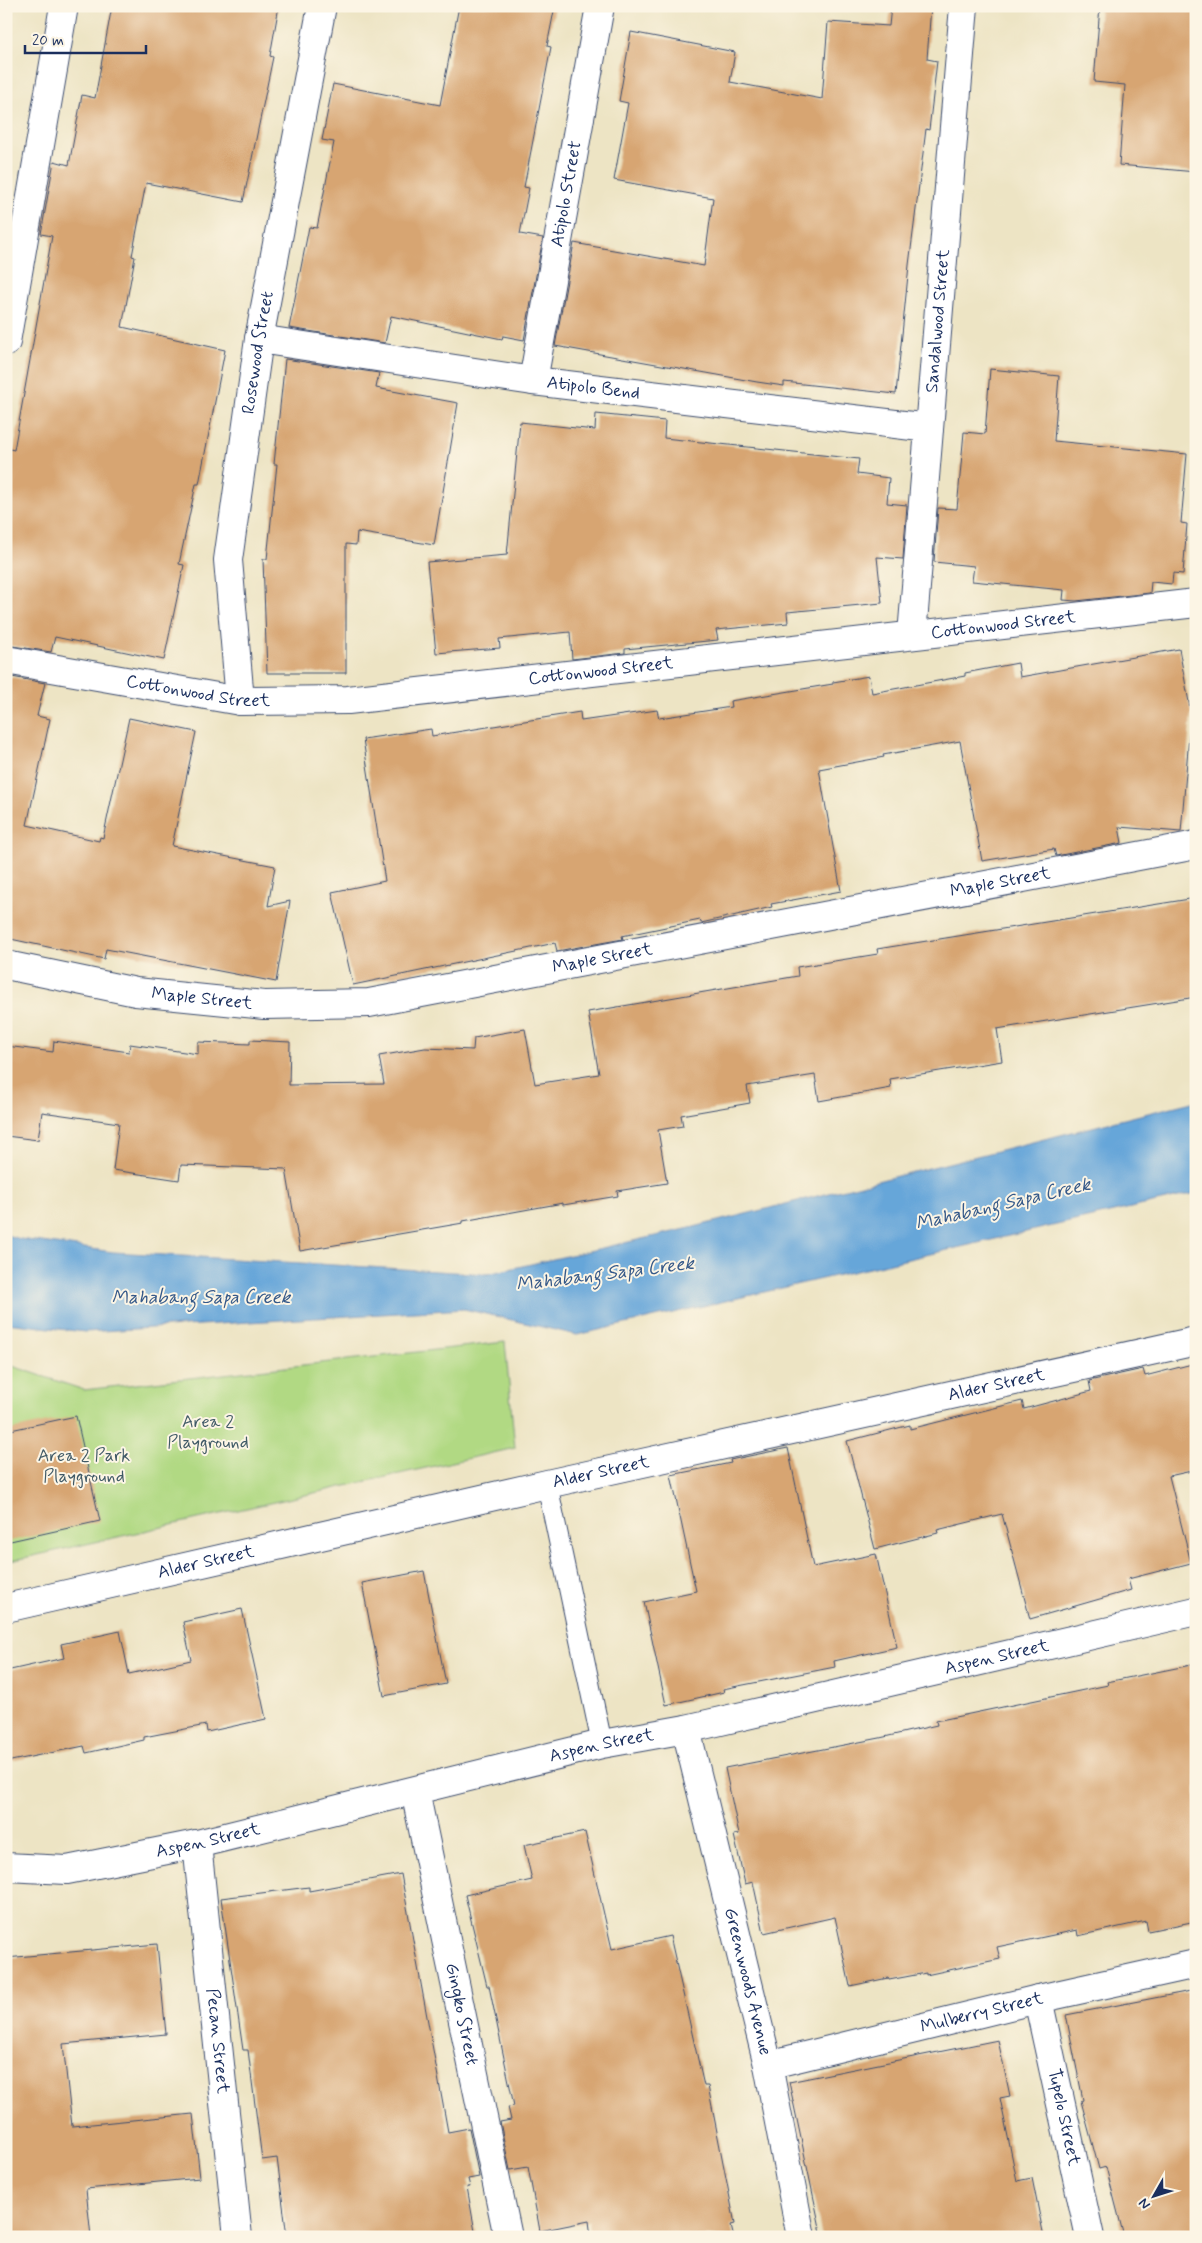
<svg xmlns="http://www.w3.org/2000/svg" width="1202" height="2243" viewBox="0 0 1202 2243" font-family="Mynerve,sans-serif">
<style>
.green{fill:#b1d983;stroke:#668470}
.water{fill:#66a6d9;stroke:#406a9c}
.building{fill:#d7a572}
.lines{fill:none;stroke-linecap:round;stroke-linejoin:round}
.service-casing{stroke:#3a4a6d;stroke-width:22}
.minor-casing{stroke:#3a4a6d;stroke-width:30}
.service{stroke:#fff;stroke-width:20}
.minor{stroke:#fff;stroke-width:28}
.labels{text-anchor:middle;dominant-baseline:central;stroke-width:4;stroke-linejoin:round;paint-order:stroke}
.street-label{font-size:18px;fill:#1b2f5e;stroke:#fcf5e5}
.park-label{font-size:18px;fill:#405a67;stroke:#fcf5e5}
.water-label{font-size:19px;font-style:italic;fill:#355989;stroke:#fcf5e5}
</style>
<rect width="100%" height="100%" fill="#fcf5e5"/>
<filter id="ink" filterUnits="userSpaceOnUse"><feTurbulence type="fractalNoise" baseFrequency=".02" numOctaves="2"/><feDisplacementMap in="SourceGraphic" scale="10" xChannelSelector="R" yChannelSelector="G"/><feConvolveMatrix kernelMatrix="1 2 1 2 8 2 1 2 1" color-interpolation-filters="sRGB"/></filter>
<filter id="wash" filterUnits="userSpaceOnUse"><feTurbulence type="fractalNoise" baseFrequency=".0096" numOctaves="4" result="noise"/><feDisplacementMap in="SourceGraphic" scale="20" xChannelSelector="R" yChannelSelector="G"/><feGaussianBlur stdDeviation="1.12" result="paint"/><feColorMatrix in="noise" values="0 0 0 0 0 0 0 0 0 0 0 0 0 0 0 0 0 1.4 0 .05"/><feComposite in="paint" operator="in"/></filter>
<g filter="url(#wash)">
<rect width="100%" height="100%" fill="#ede4c4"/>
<path class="green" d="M505,1342L515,1448L6,1562V1364L84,1390Z"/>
<path class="water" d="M1196,1101V1193L577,1335L464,1309L85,1332L6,1323V1235L20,1239L113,1252L487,1274L686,1229Z"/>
<g id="blocks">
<g class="building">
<path d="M112,6H279L270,56L273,57L243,202L146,183L132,256L135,257L122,327L225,350L199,484H196L179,564L184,565L164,660L55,637L51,652L6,645V448L14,450L52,236L41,234L54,161L69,165L82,95L95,98Z"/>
<path d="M459,6H555L547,46L551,47L524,187L529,188L520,234L543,238L524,340L503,336L502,339L391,316L385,343L289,328L309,227L317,228L334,142L322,140L333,84L440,105Z"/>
<path d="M891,6H931L927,59L937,61L929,130L926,129L909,265L896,394L784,382V386L757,382L555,346L574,243L704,266L713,198L614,180L628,103L619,101L631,32L735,52L730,82L822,99L828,22L889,26Z"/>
<path d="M1100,6H1196V172L1119,165L1125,85L1094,82Z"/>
<path d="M285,359L379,373L376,388L458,403L434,545L357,532L356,545L346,544V673H267L263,559H267L277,464H274Z"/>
<path d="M990,369L1059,376L1054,441L1187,454L1181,523L1187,524L1183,574L1173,573L1172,584L1151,582L1150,593L1076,601L1063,600L1064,590L972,581L974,566L934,562L938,508L957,509L964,432L985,434Z"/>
<path d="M596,414L665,421L664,438L859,459L857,474L889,478L887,503L907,505L903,559L877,557L882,603L787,612L788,623L716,630L718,640L625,649V653L572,659L570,632L499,639L500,648L436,653L427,562L507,555L520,422L595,430Z"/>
<path d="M1179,649L1191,713L1181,832L1119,827L1122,843L1056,856L1054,849L982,861L960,741L883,755L884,757L819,769L841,891L771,904L772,907L701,923L700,920L622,936L623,939L557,951L555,943L353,985L332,892L385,881L363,739L431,729L432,736L580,712L581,721L657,710L659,718L731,707L730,701L833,684V682L869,676L872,693L965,676V673L1018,663L1020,677Z"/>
<path d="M6,676L45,683L37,716L50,719L27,825L99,841L100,837L103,838L129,718L196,732L172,846L275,866L268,906L290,901L276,982L106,949L104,959L6,938Z"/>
<path d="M1196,898V997L997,1029L1002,1061L890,1079L891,1088L819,1101L815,1075L747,1086L750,1103L681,1115L683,1126L658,1130L667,1183L617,1191L618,1196L563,1205V1203L463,1221V1223L300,1251L286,1169L181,1165L179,1180L113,1170L119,1123L42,1112L38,1140L6,1136V1046L53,1052L54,1041L129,1052L130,1044L198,1054V1042L250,1044V1040L290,1042L289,1085L384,1084L379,1056L425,1048L473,1050L474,1038L525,1029L535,1084L599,1074L588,1012L798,976L797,967L878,954L877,949Z"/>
<path d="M1196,1363V1470L1169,1476L1191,1563L1128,1579L1131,1590L1030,1619L1002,1514L937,1530L938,1533L875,1549L847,1441L910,1425V1429L1022,1401L1024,1409L1091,1391L1089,1381L1143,1369L1145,1376Z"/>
<path d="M76,1416L100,1521L6,1542V1431Z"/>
<path d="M788,1448L813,1567L876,1554L897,1647L834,1661L835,1667L723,1689L724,1692L666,1705L644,1602L696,1591L671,1475L731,1463L730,1460Z"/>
<path d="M424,1571L446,1684L384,1696L362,1583Z"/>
<path d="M242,1609L266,1719L207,1732L206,1725L144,1737V1740L86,1753L84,1746L6,1762V1671L64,1658L61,1644L120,1631L129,1674L191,1660L183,1622Z"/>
<path d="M1196,1664V1921L1148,1931L1146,1921L1078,1936L1077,1930L997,1947L1000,1959L926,1975V1973L889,1980L888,1978L850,1986L835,1917L764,1933L753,1882L745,1884L734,1835L739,1834L725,1768L880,1738L937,1725L936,1721L1108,1685L1107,1682Z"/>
<path d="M585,1832L612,1949L670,1936L704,2086H708L735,2224L731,2225L734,2237H591L589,2221L540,2231L528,2167L510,2170L500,2122L511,2120L508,2107L514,2106L489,1986H487L465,1895L532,1880L524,1845Z"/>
<path d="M401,1874L448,2132L469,2128L479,2177L468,2179L470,2187H467L476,2237H287L277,2158L262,2160L248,2050H243L221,1898L309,1887V1891Z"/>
<path d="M157,1944L166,2034L63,2044L72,2126L193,2114L200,2178L86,2189L91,2237H6V1958Z"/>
<path d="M1196,1990V2237H1124L1106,2167L1099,2169L1081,2101L1083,2100L1066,2015Z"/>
<path d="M998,2040L1010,2096L1000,2098L1017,2181L1032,2178L1044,2237H822L789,2082Z"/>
</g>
</g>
</g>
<g filter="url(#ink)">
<use href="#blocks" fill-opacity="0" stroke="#3a4a6d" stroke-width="1"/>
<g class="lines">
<g class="service-casing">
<path id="service" d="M547,1484L602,1744"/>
</g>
<g class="minor-casing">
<g id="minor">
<path id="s1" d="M259,339L533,381L929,428"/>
<path d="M6,342L64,6"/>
<path id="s2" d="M533,381L600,6"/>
<path id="s3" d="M912,635L964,6"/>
<path id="s4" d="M6,660L240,701L348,700L1196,603"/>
<path id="s5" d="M240,701L228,560L259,339L322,6"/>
<path id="s6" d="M6,965L136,992L264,1005L369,1003L1196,845"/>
<path id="s7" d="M6,1608L547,1484L1196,1341"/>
<path id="s8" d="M686,1729L768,2065L801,2237"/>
<path id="s9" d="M415,1791L508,2237"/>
<path id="s10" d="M197,1844L238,2237"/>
<path id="s11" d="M6,1867L67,1870L197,1844L602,1744L686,1729L1196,1611"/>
<path id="s12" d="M1038,1999L1090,2237"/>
<path id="s13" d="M768,2065L1038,1999L1196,1964"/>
</g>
</g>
<use href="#service" class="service"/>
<use href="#minor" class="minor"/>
</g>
</g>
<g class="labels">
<g class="street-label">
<text stroke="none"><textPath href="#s2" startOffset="190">Atipolo Street</textPath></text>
<text stroke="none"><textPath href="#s3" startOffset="315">Sandalwood Street</textPath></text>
<text stroke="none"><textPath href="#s5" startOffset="351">Rosewood Street</textPath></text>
<text stroke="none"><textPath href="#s1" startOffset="338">Atipolo Bend</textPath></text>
<text stroke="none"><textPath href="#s4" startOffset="1005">Cottonwood Street</textPath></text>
<text stroke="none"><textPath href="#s4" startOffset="600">Cottonwood Street</textPath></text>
<text stroke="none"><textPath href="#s4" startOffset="195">Cottonwood Street</textPath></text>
<text stroke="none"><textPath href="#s6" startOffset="1009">Maple Street</textPath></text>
<text stroke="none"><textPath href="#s6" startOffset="604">Maple Street</textPath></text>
<text stroke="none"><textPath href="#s6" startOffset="199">Maple Street</textPath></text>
<text stroke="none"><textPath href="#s7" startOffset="1015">Alder Street</textPath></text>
<text stroke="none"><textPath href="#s7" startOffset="610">Alder Street</textPath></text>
<text stroke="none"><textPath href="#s7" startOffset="205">Alder Street</textPath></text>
<text stroke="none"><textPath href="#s11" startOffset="1015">Aspen Street</textPath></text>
<text stroke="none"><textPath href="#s11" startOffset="610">Aspen Street</textPath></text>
<text stroke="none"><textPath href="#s11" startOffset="205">Aspen Street</textPath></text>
<text stroke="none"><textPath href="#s8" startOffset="260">Greenwoods Avenue</textPath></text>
<text stroke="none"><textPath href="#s13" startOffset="220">Mulberry Street</textPath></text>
<text stroke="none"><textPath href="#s9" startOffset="228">Gingko Street</textPath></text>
<text stroke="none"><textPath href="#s10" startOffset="198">Pecan Street</textPath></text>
<text stroke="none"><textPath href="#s12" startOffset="121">Tupelo Street</textPath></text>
</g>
<g class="park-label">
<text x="208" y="1422">Area 2<tspan x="208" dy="21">Playground</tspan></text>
<text x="84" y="1456">Area 2 Park<tspan x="84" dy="21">Playground</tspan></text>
</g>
<g class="water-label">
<text transform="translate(1003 1204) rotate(-13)">Mahabang Sapa Creek</text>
<text transform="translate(605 1274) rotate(-7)">Mahabang Sapa Creek</text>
<text x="201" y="1297">Mahabang Sapa Creek</text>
</g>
</g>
<rect width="1202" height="2243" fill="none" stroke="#fcf5e5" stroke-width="25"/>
<g transform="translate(1154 2196) rotate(231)" stroke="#fcf5e5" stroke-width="4" paint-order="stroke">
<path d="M0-4L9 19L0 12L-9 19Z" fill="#1b2f5e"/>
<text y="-8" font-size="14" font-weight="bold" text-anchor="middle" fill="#1b2f5e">N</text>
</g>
<path d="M25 45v8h121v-8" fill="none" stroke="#1b2f5e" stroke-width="2.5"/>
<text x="32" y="45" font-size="15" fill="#1b2f5e" stroke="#fcf5e5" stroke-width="4" paint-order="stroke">20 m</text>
</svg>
